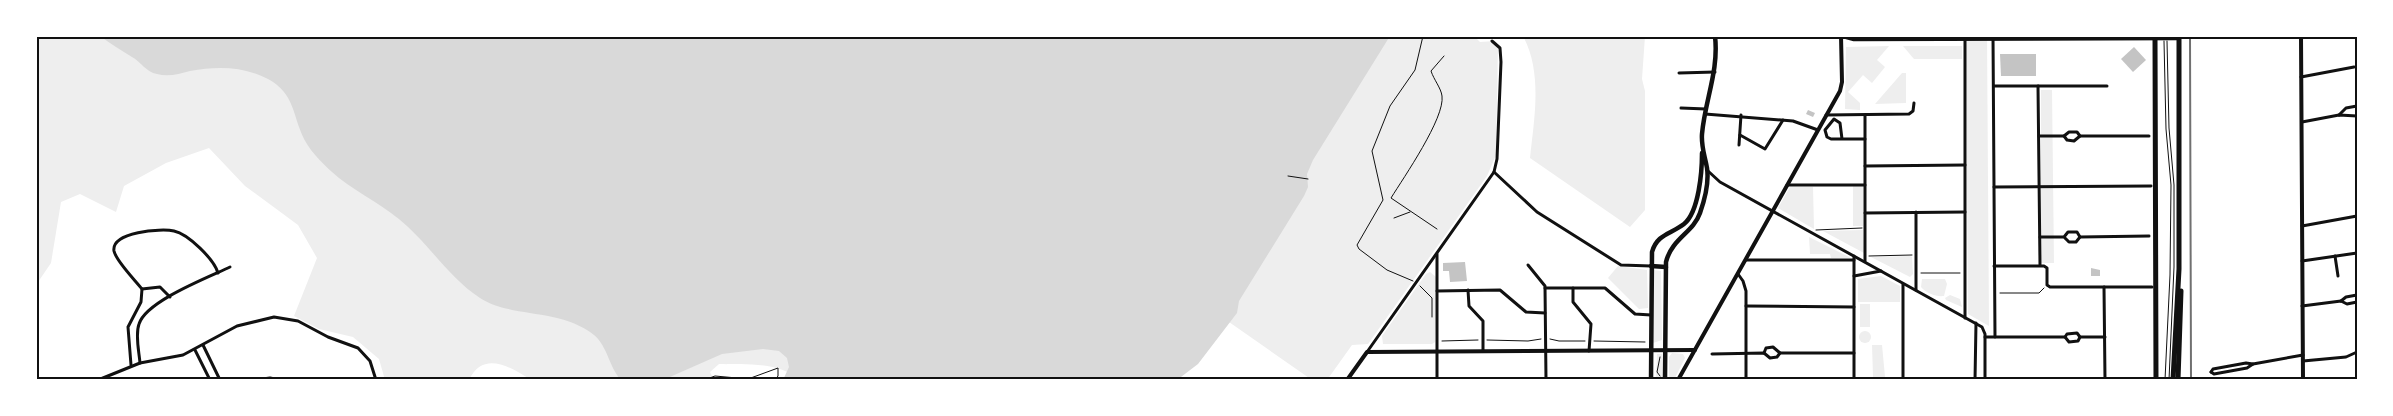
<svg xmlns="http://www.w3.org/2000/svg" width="2393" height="416" viewBox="0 0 2393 416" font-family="Roboto,sans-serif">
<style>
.green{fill:#eee}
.water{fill:#d9d9d9}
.building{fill:#c4c4c4}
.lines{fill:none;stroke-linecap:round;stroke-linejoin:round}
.path{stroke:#111;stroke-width:1}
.service{stroke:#111;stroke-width:1}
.minor{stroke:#111;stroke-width:3}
.tertiary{stroke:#111;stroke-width:4}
.secondary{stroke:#111;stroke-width:4.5}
.trunk{stroke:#111;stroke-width:5}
.rail{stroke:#707070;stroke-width:2}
.neatline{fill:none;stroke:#111;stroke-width:2}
</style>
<rect width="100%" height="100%" fill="#fff"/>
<g class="green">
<path d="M36,36H1474L1480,42L1495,41L1498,45L1496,155L1487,176L1368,344L1352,345L1327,380H1312L1229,322L1167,380H796C783,361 741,365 719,364L710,372L712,376L705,380H531C511,367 483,350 469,380H385L379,359L353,337L319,329L294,316L317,258L298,225L245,186L209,148L166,163L124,186L116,212L80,194L61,202L51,263L36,285Z"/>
<path d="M1523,36H1645L1642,79L1645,91V210L1630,227L1530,158C1534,119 1543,73 1523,36Z"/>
<path d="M1966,36H1987L1989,326L1968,314Z"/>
<path d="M1889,46L1877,60L1885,67L1872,83L1863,75L1848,92L1860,103V110L1845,109L1846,47Z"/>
<path d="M1903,46H1962V59H1914Z"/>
<path d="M1902,73H1906V103L1875,104Z"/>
<path d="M2041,90H2052L2054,263H2041Z"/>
<rect x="1853" y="186" width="10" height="40"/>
<path d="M1790,187H1813L1814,229L1778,208Z"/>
<path d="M1863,230L1864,253L1823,231Z"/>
<path d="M1809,237L1851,258H1831L1830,254H1810Z"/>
<path d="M1910,256L1912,257L1913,274L1910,277L1871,257Z"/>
<path d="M1618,266L1647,270L1648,308L1639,309L1608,278Z"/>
<path d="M1654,270L1661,271L1662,340L1653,343Z"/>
<path d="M1430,272L1436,277L1435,342L1432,344H1383L1382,336L1426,274Z"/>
<path d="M1881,276L1900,286V302H1858V279Z"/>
<path d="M1922,279H1945L1947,284L1944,296C1936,297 1926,293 1921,287Z"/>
<path d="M1950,295L1960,299L1962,307L1946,300L1945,298Z"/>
<rect x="1860" y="304" width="10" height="23"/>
<circle cx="1865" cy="337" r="6"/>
<path d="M1872,345H1882L1885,377H1873Z"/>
<path d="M1672,353L1683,354L1685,358L1674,380H1669V357Z"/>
<path d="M1657,354H1662L1663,380H1656Z"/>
</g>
<path class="water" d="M100,36H1390L1313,160L1307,174L1308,187L1304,196L1239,301L1237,313L1198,364L1177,380H783L789,367L787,358L779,351L763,349L722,354L663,380H621C609,367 608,347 594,335C561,308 510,318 480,298C451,279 432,249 407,226C387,207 361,195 339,178C326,167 312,154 304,139C292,114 295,94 268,79C243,66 217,66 190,71C179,74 168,77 157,74C146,72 141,62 132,57C121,50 111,44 100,36Z"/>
<g class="building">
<path d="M2134,47L2146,60L2133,72L2121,59Z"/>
<path d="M2000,54H2036V76H2001Z"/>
<path d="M1808,110L1815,113L1813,117L1806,114Z"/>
<path d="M1465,262L1467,281L1450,282L1449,271H1443V263Z"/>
<path d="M2091,268L2100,270V276H2091Z"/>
</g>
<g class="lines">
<g class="path">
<path d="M1288,176L1308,179"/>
<path d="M1394,218L1410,212"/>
<path d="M1437,229L1391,198C1404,177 1445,118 1442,96C1441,88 1434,80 1431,71L1444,56"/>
<path d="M1816,230L1862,228"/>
<path d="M1869,256L1912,255"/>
<path d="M1921,273H1960"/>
<path d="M1413,281L1387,270L1359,249L1357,245L1383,200L1372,151L1390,106L1415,70L1423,36"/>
<path d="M1420,286L1432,298V317"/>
<path d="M2000,293H2039L2044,288"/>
<path d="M1550,339L1559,341H1585"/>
<path d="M1487,340L1528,341L1541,339"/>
<path d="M1442,341L1478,340"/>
<path d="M1594,341L1645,342"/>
<path d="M1660,357L1657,372L1660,376"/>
<path d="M704,380L715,376L748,379L778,368V376L775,380"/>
</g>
<g class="service">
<path d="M2164,41L2166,129L2171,185L2170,275L2165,380"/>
<path d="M2167,41L2169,128L2174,185V267L2169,380"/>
</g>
<g class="minor">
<path d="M1965,36V318"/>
<path d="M1993,36L1995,337"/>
<path d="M2301,38L2310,36"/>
<path d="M1679,73L1715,72"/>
<path d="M2301,77L2354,67"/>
<path d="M1994,86H2107"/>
<path d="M2038,86L2040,265"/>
<path d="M1681,108L1706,109"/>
<path d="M1705,114L1793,121L1818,130"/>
<path d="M1826,115L1909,114L1913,111L1914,103"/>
<path d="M1865,115V261"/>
<path d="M2339,115L2346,108L2357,106"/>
<path d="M2302,122L2339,115L2357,116"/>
<path d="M1740,135L1765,149L1783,120"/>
<path d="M2039,136H2064L2069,132H2077L2080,136H2149"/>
<path d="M2064,136L2067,140L2074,141L2080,136"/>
<path d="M1842,139L1840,123L1834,119L1825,130L1827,137L1831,139H1865"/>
<path d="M1739,145L1741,115"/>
<path d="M1865,166L1965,165"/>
<path d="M1708,171L1720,182L1982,327L1985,334V380"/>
<path d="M1494,172L1537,212L1621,265L1651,266"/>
<path d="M1787,185H1865"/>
<path d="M1994,187L2151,186"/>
<path d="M1916,212V290"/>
<path d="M1865,213L1965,212"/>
<path d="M2302,226L2357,216"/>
<path d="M2040,237H2064L2069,242H2076L2080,237L2077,232H2068L2064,237"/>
<path d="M2080,237L2149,236"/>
<path d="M1437,254V380"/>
<path d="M2335,256L2338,276"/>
<path d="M1746,260H1854"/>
<path d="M2302,261L2357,253"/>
<path d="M1528,265L1545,286L1546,380"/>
<path d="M1994,266H2044L2047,268V285L2050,287H2152"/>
<path d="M1738,274L1743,281L1746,291V380"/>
<path d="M1854,276L1881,271"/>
<path d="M1903,284V380"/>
<path d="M2104,287L2105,380"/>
<path d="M1545,288H1605L1635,314L1651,315"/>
<path d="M1573,288V302L1591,324L1589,351"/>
<path d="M142,289L160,287L170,297"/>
<path d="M1468,290L1469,306L1483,321V351"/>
<path d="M1437,291L1500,290L1526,312L1545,313"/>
<path d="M2341,301L2346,297L2357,295"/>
<path d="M1746,306L1854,307"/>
<path d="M2302,306L2341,301L2347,304L2357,302"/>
<path d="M1985,337H2065L2067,334L2077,333L2080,337H2105"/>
<path d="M2065,337L2069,342L2078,341L2080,337"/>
<path d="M203,345L220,380"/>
<path d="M195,350L210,380"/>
<path d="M1367,352L1494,172L1497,159L1501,62L1500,48L1492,41"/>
<path d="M1764,353L1766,348L1773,347L1780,353"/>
<path d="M1712,354L1764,353L1770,358L1777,357L1780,353H1854"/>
<path d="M2303,361L2346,357L2357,352"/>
<path d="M140,363C139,351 135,335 139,324C146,301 209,277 230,267"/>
<path d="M131,365L128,327L141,302L142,289C135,280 116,261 114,251C111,232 161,228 174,231C188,234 214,259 218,273"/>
<path d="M2211,372L2213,369L2246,363L2253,364L2303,355"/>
<path d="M2211,372L2214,374L2247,368L2253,364"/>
<path d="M98,380L140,363L183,355L237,326L274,317L298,321L328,337L358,348L370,361L376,380"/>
<path d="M255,380L270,378L280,380"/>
<path d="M1854,380V256"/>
<path d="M1975,380L1976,323"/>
</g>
<g class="tertiary">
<path d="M2301,36L2303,380"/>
<path d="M1347,380L1367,352L1695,350"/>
<path d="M1678,380L1840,91L1842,82L1841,36"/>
</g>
<g class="secondary">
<path d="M1843,36L1854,39L2179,38"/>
<path d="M1651,266L1666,267"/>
<path d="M1651,380L1652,252C1657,234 1671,234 1684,224C1699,212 1702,171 1702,153"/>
<path d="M1665,380L1666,262C1672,238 1693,233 1700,213C1705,199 1709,182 1707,168C1705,156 1701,147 1702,134C1705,100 1719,71 1715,36"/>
</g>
<g class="trunk">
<path d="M2155,36L2156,380"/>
<path d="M2173,380L2179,269V36"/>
<path d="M2178,380L2181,291"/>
</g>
<path class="rail" d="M2190,36L2191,380"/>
</g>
<rect width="2393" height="416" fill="none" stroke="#ffffff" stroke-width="75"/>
<rect x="38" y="38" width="2318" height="340" class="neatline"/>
</svg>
